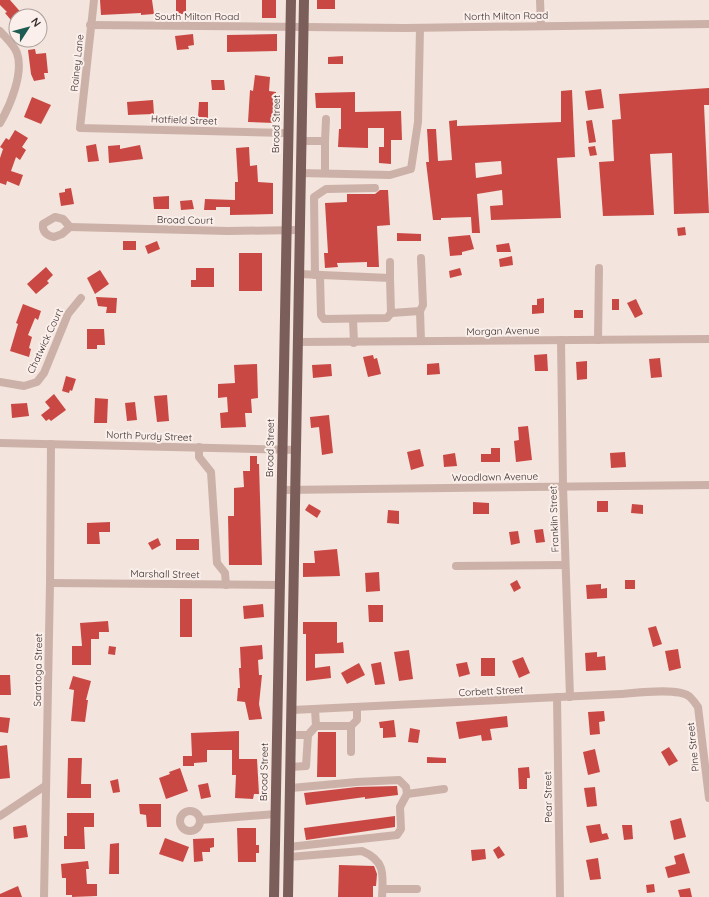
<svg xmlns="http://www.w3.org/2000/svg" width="709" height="897" viewBox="0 0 709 897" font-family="Quicksand,sans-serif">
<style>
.building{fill:#ca4844;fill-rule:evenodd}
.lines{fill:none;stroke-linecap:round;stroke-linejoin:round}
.minor{stroke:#ccb1a8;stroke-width:8}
.major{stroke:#7b5d59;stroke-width:10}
.labels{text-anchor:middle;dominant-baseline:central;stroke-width:4;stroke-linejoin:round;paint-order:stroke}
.street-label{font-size:10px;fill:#382a29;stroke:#faefea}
</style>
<rect width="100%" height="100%" fill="#f3e4dd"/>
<g class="building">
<path d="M0,0H10L24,16H16V26L5,13L7,12L0,5Z"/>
<path d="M100,0H152L154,14L141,15V13L101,15Z"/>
<rect x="176" y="0" width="10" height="14"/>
<rect x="262" y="0" width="14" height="18"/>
<rect x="317" y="0" width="18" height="9"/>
<path d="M193,34L194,45L188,46L189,49L177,50L175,36Z"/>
<path d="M277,34V51L227,52V35Z"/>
<path d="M35,49L36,54L46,53L48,73H44L45,79L34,81L31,74L28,50Z"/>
<path d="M343,56V64H328V57Z"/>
<path d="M255,75L270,77L269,91L276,92L275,123L248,122L250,90L253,91Z"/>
<path d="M211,80H224L225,90H212Z"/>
<path d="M709,88V105H704L709,213L674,214L672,153L650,154L654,215L603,216L599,162L614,161L612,120L621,119L619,94Z"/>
<path d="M601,89L604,108L588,110L585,91Z"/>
<path d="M572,90L575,157L557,158L561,218L491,220L490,206L503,205L502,190L477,194L480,233H472L471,217L441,218V220H433L426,162H429L427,129H436L438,161L452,160L449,121L457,120V126L561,122V91ZM501,161L502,174L476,178L475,163Z"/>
<path d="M355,92V112L401,111L402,140H391V164L379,163V147H384V128H368V148L338,147L339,129H341V108H316L315,93Z"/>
<path d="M32,97L51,105L41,124L24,117Z"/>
<path d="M153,100L154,114L128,115L127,102Z"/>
<path d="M199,102H208V118L198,117Z"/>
<path d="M592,120L596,142L589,143L586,121Z"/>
<path d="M15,130L28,138L22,147L26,150L20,160L16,157L11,171L23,175L19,186L7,181L6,185L0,183V158L3,149L0,147L6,138L9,140Z"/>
<path d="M96,144L99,161L88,162L86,146Z"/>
<path d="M120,145V149L140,145L143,159L109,163L108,146Z"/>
<path d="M595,146L597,155L590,156L588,147Z"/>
<path d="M249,147L250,166L257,165L258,182L273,183V214L230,215V207H216V210H204L205,199L235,200V182H238L236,148Z"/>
<path d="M71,188L74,204L61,206L59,193L65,192V189Z"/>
<path d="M380,190H388L390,225L377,226L379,267H367V262L337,263L338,267L325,268L324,253H328L325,203L347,202V194H375Z"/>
<path d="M169,196V209H154L153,197Z"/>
<path d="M192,200L194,209L181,210L180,201Z"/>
<path d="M685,227L686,235L678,236L677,228Z"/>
<path d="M397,233L421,234V241H397Z"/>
<path d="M470,235L474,249L462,252V255L450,256L448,237Z"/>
<rect x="123" y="241" width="13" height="9"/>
<path d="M157,241L160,249L148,254L145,246Z"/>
<path d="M509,243L511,252H497L496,245Z"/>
<rect x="239" y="253" width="23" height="38"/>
<path d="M512,256L513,265L500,267L499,259Z"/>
<path d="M46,267L53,275L47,281L49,283L36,294L27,284Z"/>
<path d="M196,268H214V287H191V280H196Z"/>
<path d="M460,268L462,275L450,278L449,271Z"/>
<path d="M100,270L109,284L95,294L87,278Z"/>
<path d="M96,297L117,298L116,313H106L107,307L98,306Z"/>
<path d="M544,298V313L532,314V305H537V299Z"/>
<rect x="612" y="299" width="7" height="11"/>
<path d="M636,299L643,314L635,318L627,303Z"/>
<path d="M23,304L41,311L38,320L35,318L28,335L32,337L29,348L31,349L29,357L10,351L18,324L16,323Z"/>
<rect x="574" y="310" width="9" height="8"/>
<path d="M87,329H104L105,345H97V349H87Z"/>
<path d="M547,354L548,371H535L534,355Z"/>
<path d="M373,355L374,359L377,358L381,374L368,377L363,357Z"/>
<path d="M660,358L662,377L651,378L649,359Z"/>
<path d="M587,361V379L577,380L576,362Z"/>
<path d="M439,363L440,374L427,375V364Z"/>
<path d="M257,364L258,398L251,399L252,413H245L246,427L221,428L220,413L228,412L227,397L218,398V384L235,383L234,365Z"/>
<path d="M331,364L332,376L313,378L312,365Z"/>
<path d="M66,376L76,379L72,391L70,390L69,393L62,391Z"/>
<path d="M54,394L66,410L51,421L49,419L46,421L41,415L50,408L45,402Z"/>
<path d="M167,395L169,421L157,422L154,396Z"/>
<path d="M95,398L108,399L107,423H94Z"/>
<path d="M135,402L137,420L127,421L125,403Z"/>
<path d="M27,403L29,416L12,418L11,404Z"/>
<path d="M329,415L333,453L322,455L319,427L311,428L310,417Z"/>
<path d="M528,426L532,460L516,462L514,441L519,440L518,427Z"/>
<path d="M491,448H500V462H481V454H491Z"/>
<path d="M420,449L424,466L411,470L407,452Z"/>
<path d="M625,452L626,467L611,468L610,453Z"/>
<path d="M455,453L457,466L444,467L443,455Z"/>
<path d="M250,456H257V464H259L262,565H229L228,516H234V488L244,487L243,471H250Z"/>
<rect x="597" y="501" width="11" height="11"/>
<path d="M473,502L489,503V514H473Z"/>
<path d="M309,504L321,511L317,518L305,510Z"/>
<path d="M632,504L643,505V514L631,513Z"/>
<path d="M388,510L399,511V524L387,523Z"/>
<path d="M110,522V532H99L100,544H87V523Z"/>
<path d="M543,529L545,542L536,543L534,530Z"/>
<path d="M518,531L520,543L511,545L509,532Z"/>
<path d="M158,538L161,545L152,550L148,543Z"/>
<rect x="176" y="539" width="23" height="11"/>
<path d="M337,549L340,576L303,577V563H315L314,551Z"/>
<path d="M379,572L380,591L366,592L365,573Z"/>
<path d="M517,580L521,588L514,592L510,584Z"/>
<rect x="625" y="580" width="10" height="9"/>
<path d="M601,584V589L607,588V598L587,599L586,585Z"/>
<rect x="180" y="599" width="12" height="38"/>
<path d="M263,604L264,617L244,619L243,606Z"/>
<path d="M368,605H383V622H369Z"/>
<path d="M108,621L109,632H99V639H91V665H72V646H82L80,623Z"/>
<path d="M303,622H337V643L343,642L344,653L315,654V668L330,666L331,678L306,681V634H303Z"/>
<path d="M656,626L662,644L653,647L648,628Z"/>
<path d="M262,645L263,659L258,660L259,675H262L259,704L262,719L249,720L245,702L237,701L238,688H240L239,668H241L240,647Z"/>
<path d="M109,646L116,647L115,655L108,654Z"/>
<path d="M678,649L681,668L669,671L665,651Z"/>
<path d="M409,650L413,679L399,681L394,652Z"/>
<path d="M597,652V657L605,656L606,670L586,671L585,653Z"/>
<path d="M523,657L530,673L519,678L512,661Z"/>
<rect x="481" y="658" width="14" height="18"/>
<path d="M381,662L385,684L375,685L371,664Z"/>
<path d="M467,662L470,674L459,677L456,664Z"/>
<path d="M359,663L365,675L347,684L341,673Z"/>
<path d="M0,675H10L11,695H0Z"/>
<path d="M73,676L91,681L86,700H88L85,722L71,721L74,690L69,689Z"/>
<path d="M604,711L605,721L599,722L600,734L590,735L588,712Z"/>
<path d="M507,716L508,727L490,729L492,740L482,741L481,735L459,739L456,722Z"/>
<path d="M0,717L10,718L8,733L0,732Z"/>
<path d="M394,720L396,737L383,738V728H380L379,722Z"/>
<path d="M410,728L420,730L418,743L408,742Z"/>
<path d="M239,731V759H257L259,794H254L253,799L235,798L236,775H232V750H207V762L194,763V766H183V756H192L191,733Z"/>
<path d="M318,732H336V777H317Z"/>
<path d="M7,745L10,778L0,779V746Z"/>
<path d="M669,747L678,761L669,766L661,752Z"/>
<path d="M595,749L600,772L588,775L583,752Z"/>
<path d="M427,757L446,758V763H427Z"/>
<path d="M68,758H82L81,784H91V798H67Z"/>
<path d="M529,767L530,778H527V789H519L518,768Z"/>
<path d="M180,768L188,791L166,799L159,778L170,774L169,772Z"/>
<path d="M118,779L120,792L113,793L110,781Z"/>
<path d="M208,783L211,797L201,799L198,785Z"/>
<path d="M397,786L398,795L365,799V797L306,805L304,793L357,787Z"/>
<path d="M595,787L597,806L587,807L584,788Z"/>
<path d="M139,804H161V827H147L146,815L140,814Z"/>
<path d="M67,813H94V827H84L85,849H64V836H67Z"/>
<path d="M395,816V827L306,840L304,828Z"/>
<path d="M681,818L686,837L674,840L670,821Z"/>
<path d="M600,824L602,834L607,833L609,839L590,843L586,826Z"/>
<path d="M26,825L28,837L14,839L13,827Z"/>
<path d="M622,825H632L633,839L624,840Z"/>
<path d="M237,828H256V845H259V853H256V862H238Z"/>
<path d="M165,838L189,847L183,862L159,854Z"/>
<path d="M214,838V847L210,848V852H202L203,861L194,862L193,839Z"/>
<path d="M119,843V874H109L110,844Z"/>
<path d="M499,846L505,855L498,859L493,850Z"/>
<path d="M485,849L486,859L472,861L471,850Z"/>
<path d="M684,853L690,873L668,878L665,867L676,864L674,856Z"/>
<path d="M598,858L601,879L590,880L586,860Z"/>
<path d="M88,861L89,869H86L87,884H97V896L72,897V895H66V878H62L61,864Z"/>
<path d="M339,865L374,866L377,874L376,886H373V897H338Z"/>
<path d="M654,884L655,892L647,893L646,885Z"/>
<path d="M18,886L22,897H0V894Z"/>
<path d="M690,888L692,897H680L678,890Z"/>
</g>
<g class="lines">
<g class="minor">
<path d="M94,0L80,128L288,133"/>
<path d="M540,0L541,26"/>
<path d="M90,25L405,28L709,24"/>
<path d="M0,31C6,38 14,45 17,53C24,73 10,106 0,123"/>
<path d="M301,141H325L326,119"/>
<path d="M300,173L390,175L411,169L418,122L420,28"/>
<path d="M325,173V141"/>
<path d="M55,217L63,219L70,227L62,234L54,237C47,236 42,232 43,224Z"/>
<path d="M70,227L228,231L299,230"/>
<path d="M390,262V278"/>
<path d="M299,274L390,278L391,313L420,311L423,305L421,258"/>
<path d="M315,275L314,197L326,189L375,188"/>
<path d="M320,276L321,315L324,319L387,318L391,313"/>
<path d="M420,311L421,341"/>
<path d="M353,319L354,343"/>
<path d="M561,340L563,486L570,697"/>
<path d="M598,340L599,268"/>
<path d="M298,342L709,339"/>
<path d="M0,382L24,386L37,382L44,373L68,314L81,298"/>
<path d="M0,443L297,450"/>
<path d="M199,447V457L211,472L217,563L225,573L226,585"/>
<path d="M282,490L709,485"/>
<path d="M456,566L565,565"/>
<path d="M50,583L280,585"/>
<path d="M557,697L560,897"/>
<path d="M292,710L621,694C636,693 679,687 690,697C693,700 696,704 698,707L709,798"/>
<path d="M316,726H351V752"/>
<path d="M351,726L357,720V707"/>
<path d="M308,735L316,726L315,709"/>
<path d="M291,767L306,766L308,735H291"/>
<path d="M407,794L444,789"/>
<circle cx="190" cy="821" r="10"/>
<path d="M0,816L45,786"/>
<path d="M200,820L276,814"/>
<path d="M289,847L397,835L401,829L400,807L407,794L406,787L399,780L357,782L291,788"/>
<path d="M289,857L362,851C386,861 383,875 382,897"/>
<path d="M383,889H417"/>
<path d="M44,897L50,583L51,444"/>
</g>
<g class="major">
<path d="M274,897L291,0"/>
<path d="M288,897L304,0"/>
</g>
</g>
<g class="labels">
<g class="street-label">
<text x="197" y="16">South Milton Road</text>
<text transform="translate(506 16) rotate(-1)">North Milton Road</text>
<text transform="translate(77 63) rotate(-84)">Rainey Lane</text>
<text transform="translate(184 120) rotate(2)">Hatfield Street</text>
<text transform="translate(276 124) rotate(-89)">Broad Street</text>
<text transform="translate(185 220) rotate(1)">Broad Court</text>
<text transform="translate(503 331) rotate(-1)">Morgan Avenue</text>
<text transform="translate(45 341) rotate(-65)">Chatwick Court</text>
<text transform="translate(149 436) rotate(2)">North Purdy Street</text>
<text transform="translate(270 448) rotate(-89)">Broad Street</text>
<text transform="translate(495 477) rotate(-1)">Woodlawn Avenue</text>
<text transform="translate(554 519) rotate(-92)">Franklin Street</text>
<text transform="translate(165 574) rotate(1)">Marshall Street</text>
<text transform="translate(38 670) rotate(-89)">Saratoga Street</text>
<text transform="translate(491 691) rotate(-3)">Corbett Street</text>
<text transform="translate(693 747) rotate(-96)">Pine Street</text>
<text transform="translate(264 772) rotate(-89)">Broad Street</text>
<text transform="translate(548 797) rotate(-91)">Pear Street</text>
</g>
</g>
<g transform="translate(28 28) rotate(54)"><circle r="19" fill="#faefea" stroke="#aca09d"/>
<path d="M0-3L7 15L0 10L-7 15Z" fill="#1c5c52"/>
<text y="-6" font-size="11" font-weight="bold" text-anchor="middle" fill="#382a29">N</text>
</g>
</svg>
